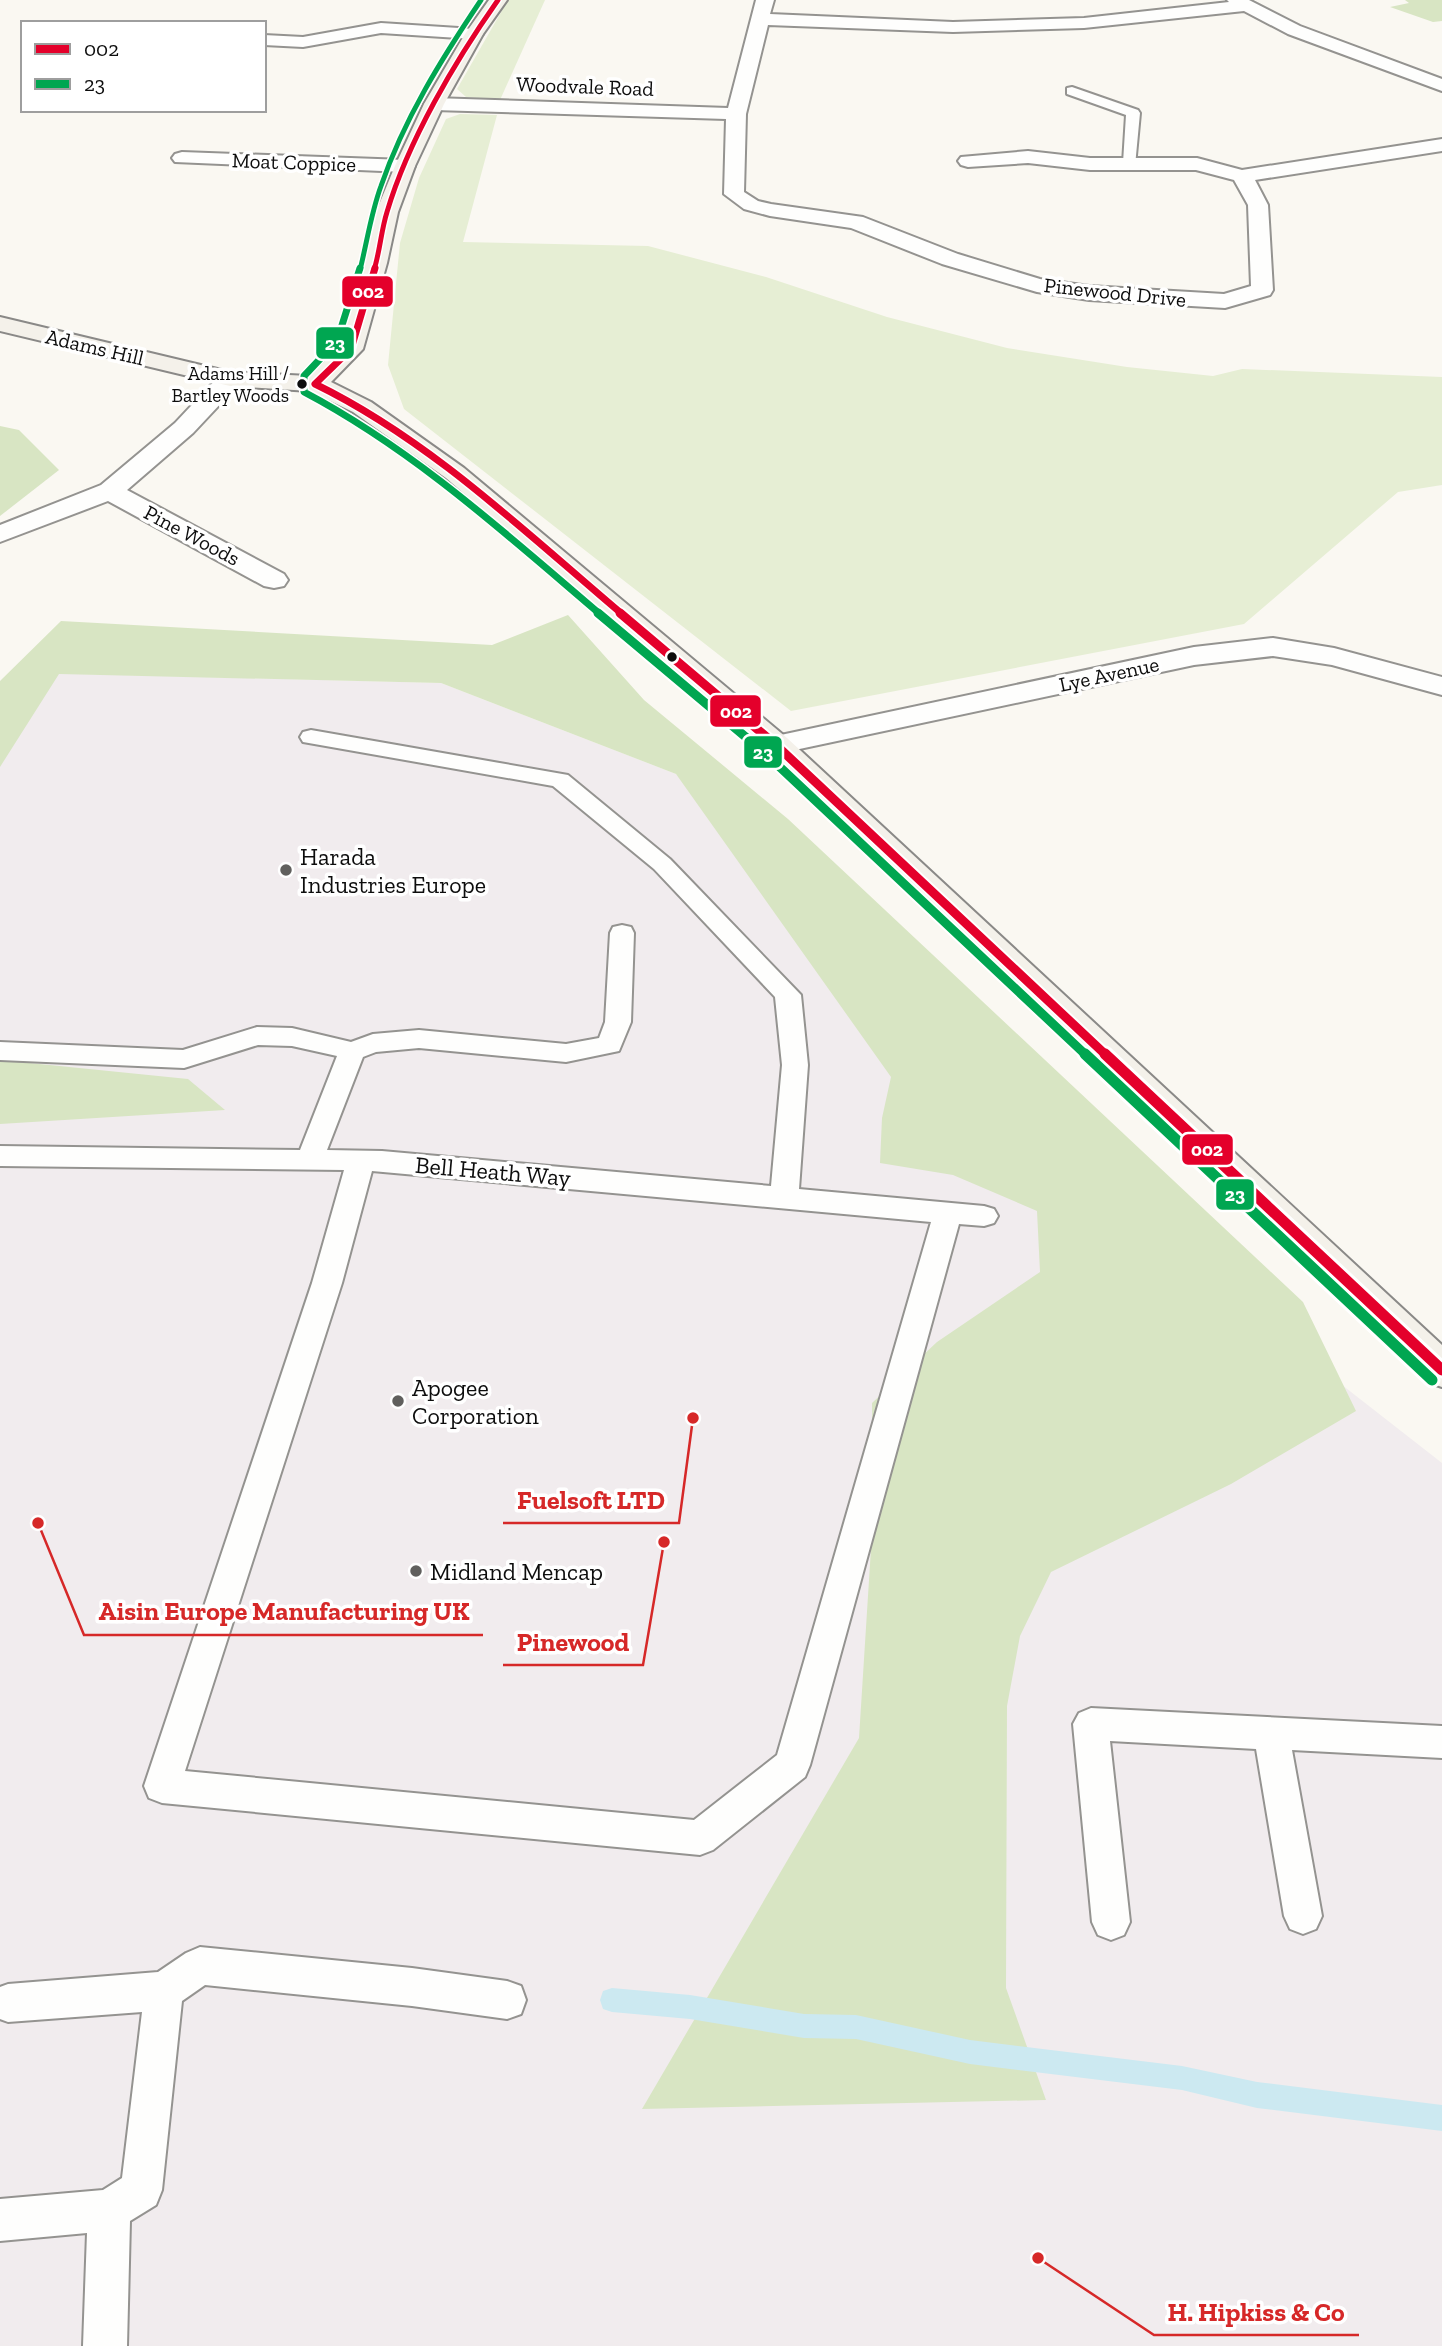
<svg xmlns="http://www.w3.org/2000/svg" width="1442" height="2346" viewBox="0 0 1442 2346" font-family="'Zilla Slab',serif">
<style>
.industrial{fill:#f1ecee}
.green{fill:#e6eed4}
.forest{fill:#d8e5c3}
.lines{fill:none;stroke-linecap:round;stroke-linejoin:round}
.stream{fill:#cce9f1;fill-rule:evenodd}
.lane-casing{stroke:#949390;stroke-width:4}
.street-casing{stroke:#949390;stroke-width:4}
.secondary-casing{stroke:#8a8987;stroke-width:4}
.lane{fill:#fefefd;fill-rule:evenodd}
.street{fill:#fefefd;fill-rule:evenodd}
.secondary{fill:#f4f1ea;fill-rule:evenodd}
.bus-1-far3-casing{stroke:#fff;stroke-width:8}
.bus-1-far2-casing{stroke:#fff;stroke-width:10}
.bus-1-far1-casing{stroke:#fff;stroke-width:13}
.bus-1-casing{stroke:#fff;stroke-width:17}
.bus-2-far3-casing{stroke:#fff;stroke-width:8}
.bus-2-far2-casing{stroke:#fff;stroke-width:10}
.bus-2-far1-casing{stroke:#fff;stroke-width:13}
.bus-2-casing{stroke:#fff;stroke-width:17}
.bus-1-far3{stroke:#e4002b;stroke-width:5}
.bus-1-far2{stroke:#e4002b;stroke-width:7}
.bus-1-far1{stroke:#e4002b;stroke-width:9}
.bus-1{stroke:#e4002b;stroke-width:11}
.bus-2-far3{stroke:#00a651;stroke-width:5}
.bus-2-far2{stroke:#00a651;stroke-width:7}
.bus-2-far1{stroke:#00a651;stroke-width:9}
.bus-2{stroke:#00a651;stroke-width:11}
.bus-dot{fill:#0d0d0d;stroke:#fff;stroke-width:2.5}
.poi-dot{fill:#605f5d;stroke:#fff;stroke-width:2.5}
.labels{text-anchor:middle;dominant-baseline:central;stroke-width:7;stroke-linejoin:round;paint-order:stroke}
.far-bus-label{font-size:19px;fill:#0d0d0d;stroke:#fff;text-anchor:end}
.far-street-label{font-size:21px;fill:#0d0d0d;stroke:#fff}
.poi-label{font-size:24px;fill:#0d0d0d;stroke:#fff;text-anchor:start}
.street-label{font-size:24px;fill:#0d0d0d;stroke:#fff}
.leader{fill:none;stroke:#d62828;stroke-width:2.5}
.callout-dot{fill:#d62828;stroke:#fff;stroke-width:2.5}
.callout-label{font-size:26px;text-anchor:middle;font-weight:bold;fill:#d62828;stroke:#fff;stroke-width:7;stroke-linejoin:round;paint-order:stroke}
.line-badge{stroke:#fff;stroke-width:2.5}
.badge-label{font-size:19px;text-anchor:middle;font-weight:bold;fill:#fff}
</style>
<rect width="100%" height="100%" fill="#faf8f2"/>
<path class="industrial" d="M42,673L441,683L676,774L1086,1185L1442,1463V2346H0V685Z"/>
<g class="green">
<path d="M508,0H545L500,100L466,97L457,89Z"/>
<path d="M460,114L497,115L463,242L648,246L766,277L887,317L1007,348L1127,367L1213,376L1242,369L1442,377V485L1398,492L1244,624L791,711L404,409L388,365L400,243L419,178L446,119Z"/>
</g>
<g class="forest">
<path d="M1405,0H1442V21L1433,22L1390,7L1409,3Z"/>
<path d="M0,426L19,430L59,470L0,516Z"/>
<path d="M568,615L644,700L788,819L1303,1302L1356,1411L1231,1484L1051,1572L1020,1636L1007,1706L1006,1988L1046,2100L642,2109L859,1738L873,1517L872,1403L937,1342L1040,1272L1037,1211L953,1175L880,1163L882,1118L891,1077L676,774L441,683L59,674L0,767V681L61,621L492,645Z"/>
<path d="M0,1060L188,1079L225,1110L0,1124Z"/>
</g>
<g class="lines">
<path class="stream" d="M612,1988L690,1995L804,2014L856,2015L970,2040L1182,2066L1257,2082L1442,2105V2131L1257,2108L1182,2090L970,2064L856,2039L804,2038L690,2019L612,2012L603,2009L600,2000L603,1991Z"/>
<g class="lane-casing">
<g id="lane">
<path d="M1072,87L1138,110L1140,113L1135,166L1130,167L1123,163L1126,115L1067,94V88Z"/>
<path d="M311,730L568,775L670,859L801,995L808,1065L799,1189L984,1206L994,1209L998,1216L994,1223L984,1226L959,1224L810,1765L805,1777L713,1850L700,1855L162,1803L149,1798L144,1786L312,1283L344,1170L0,1166V1146L300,1150L337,1056L292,1046L258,1045L184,1068L0,1060V1042L183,1050L257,1027L292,1028L351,1042L373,1034L419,1030L566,1044L599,1038L605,1022L610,933L613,927L622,925L631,927L634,933L631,1022L619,1051L566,1062L419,1048L376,1052L363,1057L327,1150L382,1151L771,1186L782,1065L775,997L654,869L553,786L303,742L300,737L303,732ZM372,1171L931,1222L777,1755L694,1820L185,1771L342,1283Z"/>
<path d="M1091,1708L1442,1726V1758L1292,1750L1322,1916L1316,1929L1303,1934L1290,1929L1284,1916L1256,1749L1110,1741L1130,1922L1124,1935L1111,1940L1098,1935L1092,1922L1073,1724L1079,1713Z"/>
<path d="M200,1947L412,1968L507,1981L521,1986L526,2000L521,2014L507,2019L412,2006L205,1985L182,2001L162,2190L156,2205L130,2221L127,2346H83L87,2233L0,2241V2199L103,2190L122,2178L142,2012L8,2022L0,2019V1987L8,1984L158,1972L186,1953Z"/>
</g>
</g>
<g class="street-casing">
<g id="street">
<path d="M756,0H774L770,14L953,22L1084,18L1229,2L1227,0H1249L1300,26L1442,79V91L1288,34L1244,11L1084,28L953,32L768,25L746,114L744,192L758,201L771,204L863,217L958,254L1040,279L1089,286L1224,294L1251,286L1248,205L1234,180L1196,170H1090L1028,163L968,167L961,165L958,161L961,157L1028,151L1090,158H1197L1242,170L1442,139V151L1255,180L1268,205L1273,290L1270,295L1225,308L1089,300L1037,292L942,264L851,228L770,216L744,209L724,194L726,119L434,110L424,104L434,98L728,108Z"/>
<path d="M381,23L474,29L483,34L474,39L381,33L303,47L264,45V35L303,37Z"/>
<path d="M182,152L405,160L412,162L415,166L412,170L405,172L175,162L172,158L175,154Z"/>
<path d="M230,372L239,374L242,379L239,384L193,433L127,490L284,574L288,580L284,586L274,588L264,586L108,501L0,542V525L101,485L175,423L221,374Z"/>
<path d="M1273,638L1334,648L1442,677V695L1332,665L1273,656L1194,665L776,754L765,752L761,745L765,738L776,736L1194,647Z"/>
</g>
</g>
<g class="secondary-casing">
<path id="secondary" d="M489,0H507L483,34L444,104L415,166L398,212L387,263L363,349L331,382L371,402L464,468L787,738L1442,1345V1387L1427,1382L765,752L446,478L353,412L310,391L230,386L0,331V317L230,372L309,376L340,347L365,263L376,212L395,166L424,104L465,34Z"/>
</g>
<use href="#lane" class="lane"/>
<use href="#street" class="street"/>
<use href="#secondary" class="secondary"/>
<g class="bus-1-far3-casing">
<path id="bus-1-far3" d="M374,270C380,251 381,231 387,212C408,141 455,61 498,0"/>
</g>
<g class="bus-1-far2-casing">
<path id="bus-1-far2" d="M375,268L351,349L315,384C430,440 525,532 622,614"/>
</g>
<g class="bus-1-far1-casing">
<path id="bus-1-far1" d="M620,613L776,745L1107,1056"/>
</g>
<g class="bus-1-casing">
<path id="bus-1" d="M1105,1054L1442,1370"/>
</g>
<g class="bus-2-far3-casing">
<path id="bus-2-far3" d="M360,270C367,242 371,213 381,186C404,119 442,58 481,0"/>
</g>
<g class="bus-2-far2-casing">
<path id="bus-2-far2" d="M360,268L337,341L304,376V392C414,450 506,534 600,614"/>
</g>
<g class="bus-2-far1-casing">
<path id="bus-2-far1" d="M598,613L767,755L1087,1056"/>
</g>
<g class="bus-2-casing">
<path id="bus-2" d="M1085,1054L1432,1380"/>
</g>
<use href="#bus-1-far3" class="bus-1-far3"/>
<use href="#bus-1-far2" class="bus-1-far2"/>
<use href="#bus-1-far1" class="bus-1-far1"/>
<use href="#bus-1" class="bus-1"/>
<use href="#bus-2-far3" class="bus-2-far3"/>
<use href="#bus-2-far2" class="bus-2-far2"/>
<use href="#bus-2-far1" class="bus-2-far1"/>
<use href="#bus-2" class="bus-2"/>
</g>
<g class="bus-dot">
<circle cx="302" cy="384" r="6"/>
<circle cx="672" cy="657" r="6"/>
</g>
<g class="poi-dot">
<circle cx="286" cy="870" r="7"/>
<circle cx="398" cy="1401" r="7"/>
<circle cx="416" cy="1571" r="7"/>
</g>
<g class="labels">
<g class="far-bus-label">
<text x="289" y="373">Adams Hill /<tspan x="289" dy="22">Bartley Woods</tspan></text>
</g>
<g class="far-street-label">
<text transform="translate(585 86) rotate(2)">Woodvale Road</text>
<text transform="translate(294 162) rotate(2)">Moat Coppice</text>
<text transform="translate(1115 292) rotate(6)">Pinewood Drive</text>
<text transform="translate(95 347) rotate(13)">Adams Hill</text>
<text transform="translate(192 535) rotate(28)">Pine Woods</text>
<text transform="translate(1109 674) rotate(-12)">Lye Avenue</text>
</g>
<g class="poi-label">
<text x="300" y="856">Harada<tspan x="300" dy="28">Industries Europe</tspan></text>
<text x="412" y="1387">Apogee<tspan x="412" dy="28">Corporation</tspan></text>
<text x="430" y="1571">Midland Mencap</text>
</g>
<g class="street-label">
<text transform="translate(493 1171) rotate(5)">Bell Heath Way</text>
</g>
</g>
<path class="leader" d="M693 1418L679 1523H503M38 1523L84 1635H483M664 1542L643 1665H503M1038 2258L1154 2335H1359"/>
<g class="callout-dot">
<circle cx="693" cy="1418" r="7"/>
<circle cx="38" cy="1523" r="7"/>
<circle cx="664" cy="1542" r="7"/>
<circle cx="1038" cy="2258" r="7"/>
</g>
<g class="callout-label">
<text x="591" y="1509">Fuelsoft LTD</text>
<text x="284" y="1620">Aisin Europe Manufacturing UK</text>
<text x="573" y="1651">Pinewood</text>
<text x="1256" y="2321">H. Hipkiss &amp; Co</text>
</g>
<g class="line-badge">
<rect x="341" y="275" width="53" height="33" rx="7" fill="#e4002b"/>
<rect x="315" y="326" width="40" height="34" rx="7" fill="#00a651"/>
<rect x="709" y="694" width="53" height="34" rx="7" fill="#e4002b"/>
<rect x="743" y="735" width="40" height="34" rx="7" fill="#00a651"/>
<rect x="1181" y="1133" width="53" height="33" rx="7" fill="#e4002b"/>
<rect x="1215" y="1178" width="40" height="33" rx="7" fill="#00a651"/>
</g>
<g class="badge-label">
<text x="368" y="298">002</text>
<text x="335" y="350">23</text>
<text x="736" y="718">002</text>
<text x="763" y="759">23</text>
<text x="1207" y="1156">002</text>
<text x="1235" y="1201">23</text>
</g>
<rect x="21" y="21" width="245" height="91" fill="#ffffff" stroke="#9e9e9e" stroke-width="2"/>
<rect x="35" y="44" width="35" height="10" fill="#e4002b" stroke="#9e9e9e" stroke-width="2"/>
<text x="84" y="56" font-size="21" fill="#0d0d0d">002</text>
<rect x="35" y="79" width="35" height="10" fill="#00a651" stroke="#9e9e9e" stroke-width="2"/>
<text x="84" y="91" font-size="21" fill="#0d0d0d">23</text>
</svg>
